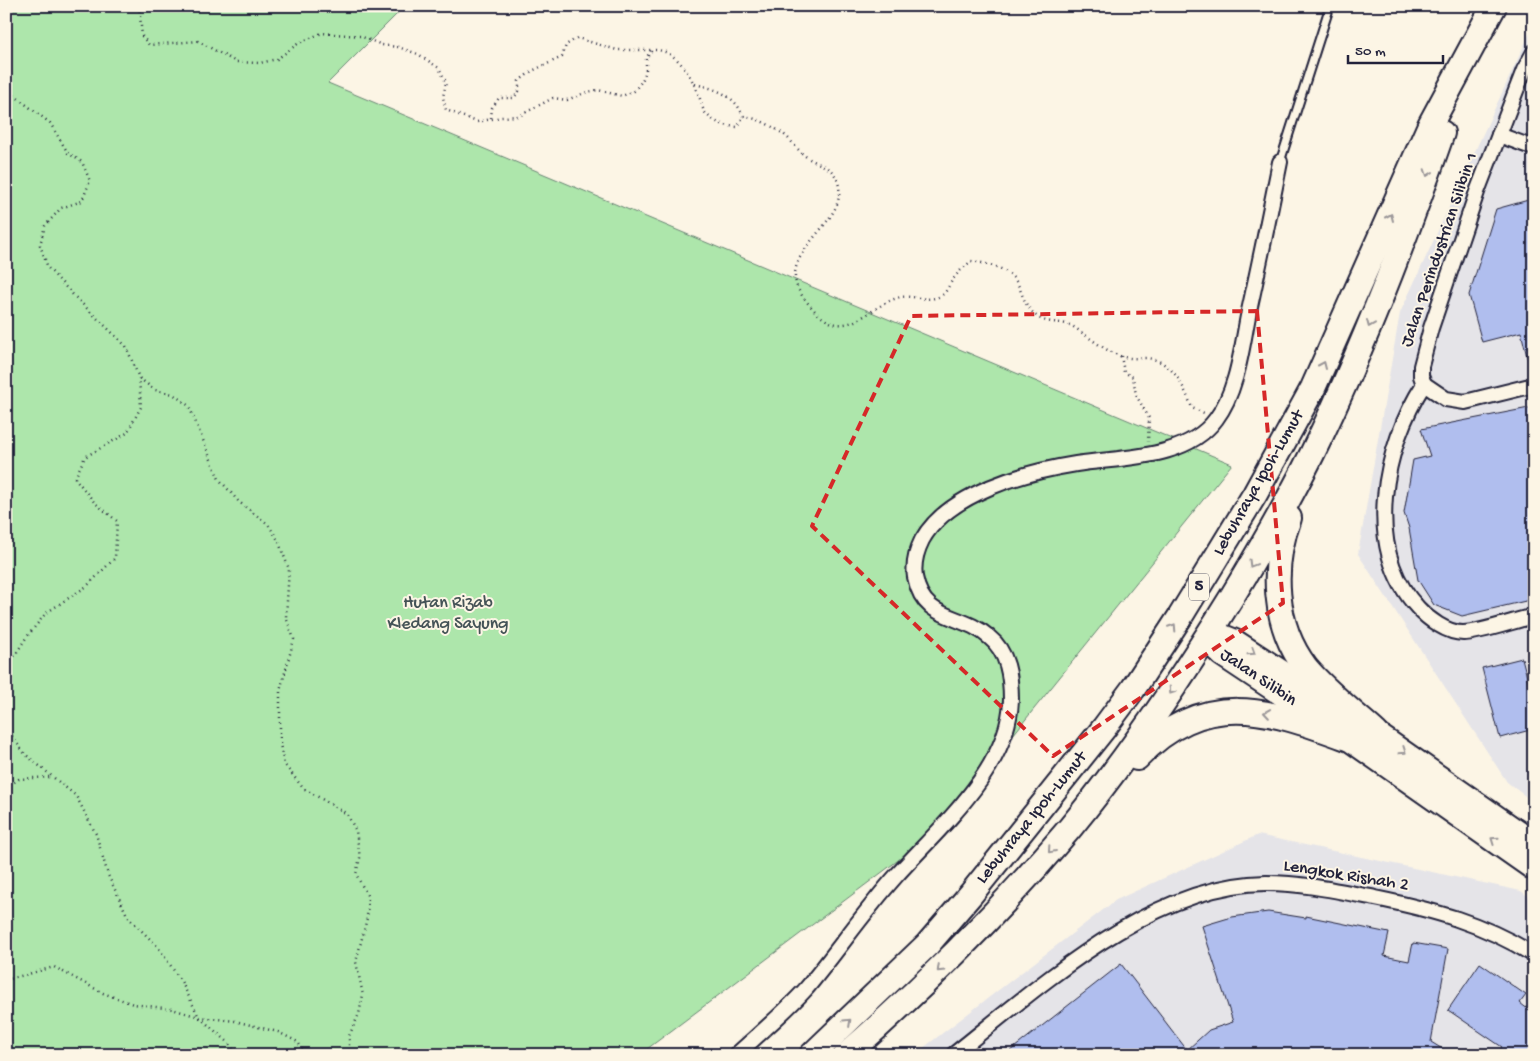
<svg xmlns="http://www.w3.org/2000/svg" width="1540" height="1061" viewBox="0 0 1540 1061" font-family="'Gochi Hand',sans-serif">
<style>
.built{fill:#e5e4e8}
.green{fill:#ade6ab;stroke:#688473}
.building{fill:#b0beee;stroke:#22223b}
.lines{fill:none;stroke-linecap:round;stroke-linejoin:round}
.service-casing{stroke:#22223b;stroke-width:11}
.minor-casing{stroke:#22223b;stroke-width:18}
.primary-casing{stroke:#22223b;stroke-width:26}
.trunk-casing{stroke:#22223b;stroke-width:28}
.path{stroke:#22223b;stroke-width:2.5;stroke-dasharray:1 4;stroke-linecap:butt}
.service{stroke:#fcf5e5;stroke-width:7}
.minor{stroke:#fcf5e5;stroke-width:14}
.primary{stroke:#fcf5e5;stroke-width:22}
.trunk{stroke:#fcf5e5;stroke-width:24}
.oneway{stroke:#9a9698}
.marked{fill:none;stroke:#d62828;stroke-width:4;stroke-dasharray:10 6;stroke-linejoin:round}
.labels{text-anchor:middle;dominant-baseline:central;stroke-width:4;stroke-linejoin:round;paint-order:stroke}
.shield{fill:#fcf5e5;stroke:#63616e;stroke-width:1}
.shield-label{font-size:16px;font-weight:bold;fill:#22223b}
.street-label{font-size:18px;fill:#22223b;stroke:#fcf5e5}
.park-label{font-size:18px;fill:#455357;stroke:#fcf5e5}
</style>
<rect width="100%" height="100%" fill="#fcf5e5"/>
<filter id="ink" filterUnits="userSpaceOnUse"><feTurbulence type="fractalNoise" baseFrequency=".02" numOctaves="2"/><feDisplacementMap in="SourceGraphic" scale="10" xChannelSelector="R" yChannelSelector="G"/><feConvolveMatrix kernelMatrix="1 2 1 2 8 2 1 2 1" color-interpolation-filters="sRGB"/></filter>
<g filter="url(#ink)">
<g class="built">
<path d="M1534,24V803L1507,782L1358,554L1400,313Z"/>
<path d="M1258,835L1521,891L1534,901V1055H914L1116,900Z"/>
</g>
<path class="green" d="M6,6H405L328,83L1232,464L933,834L639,1055H6Z"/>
<g class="building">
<path d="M1532,199L1534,369H1530L1521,332L1482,342L1469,295L1496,209Z"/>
<path d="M1534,407V599L1462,616L1434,605L1418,580L1409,528L1404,513L1413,460L1430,456L1421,429Z"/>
<path d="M1522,658L1534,704V729L1500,738L1482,668Z"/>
<path d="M1268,912L1306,918V916L1389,933L1384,956L1409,961L1413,943L1448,949L1431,1042L1452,1055H1005L1121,964L1187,1050L1209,1030L1233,1022L1202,926L1232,917Z"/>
<path d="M1480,963L1526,995L1520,1003L1534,1014V1055H1496L1502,1047L1448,1010Z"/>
</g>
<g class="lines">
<g class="service-casing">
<path id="service" d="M1280,162L1330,6"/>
</g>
<g class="minor-casing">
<g id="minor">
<path d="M1499,135L1534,148"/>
<path d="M1424,384C1384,446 1362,548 1418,608C1428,619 1447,633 1463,633C1480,633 1516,620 1534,616"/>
<path d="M1424,384L1421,376V366L1431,328L1477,192L1524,70L1534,52"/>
<path d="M1424,384L1446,399L1465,402L1534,385"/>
<path d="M736,1055C759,1034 784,1013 805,990C836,953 863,913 896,876C938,829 1009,769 1011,700C1011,677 1008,652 989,637C961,612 924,623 915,577C913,564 916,552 922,540C948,493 1026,472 1076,464C1121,457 1186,460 1216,419C1238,390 1242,345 1249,311C1260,261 1270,212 1280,162"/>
<path d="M953,1055C1039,987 1150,884 1266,883C1303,883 1339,891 1375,898C1433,910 1483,923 1534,955"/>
</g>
</g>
<g class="primary-casing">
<path id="primary" d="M1534,843L1376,733L1233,640L1223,636L1208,635L1211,644L1222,655L1347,738L1534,869"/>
</g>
<g class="trunk-casing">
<g id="trunk">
<path d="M1289,518C1271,566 1273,625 1306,668C1326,692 1353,712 1376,733"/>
<path d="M1137,758C1203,688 1268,709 1347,738"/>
<path d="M812,1055L928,944L971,894L1104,728L1133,689L1180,617L1255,494L1313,388L1430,125L1494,6"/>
<path d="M846,1055C926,985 1001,910 1070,828C1130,755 1183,676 1233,595C1261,549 1288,502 1312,454C1363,350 1404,242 1442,133"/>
</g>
</g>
<g class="path">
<path d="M139,6L142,36L149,45L198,41L236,62L260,63L277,59L299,43L322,33L360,36L382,45L398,47L418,54L439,68L446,82L443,97L446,110L477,122L501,117L519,116L553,98L567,100L587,92L598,90L622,96L634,91L642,81L646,71V58L652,50C676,48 691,75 699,96C701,101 702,109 706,114C715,123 725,126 738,127L743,116C758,118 775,127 787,137C794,144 799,152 808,158C817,164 830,166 836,177C856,220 779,247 798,289C803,298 810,306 817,313C847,342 868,307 897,298C911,293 929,304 942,295C947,292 950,282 955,277C959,271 966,266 971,261C989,264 1011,268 1019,287C1024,299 1027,310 1039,318C1049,324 1062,321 1072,326C1088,336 1102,349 1120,356C1130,359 1137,358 1146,358C1173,360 1184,387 1192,408L1204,413"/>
<path d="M695,84C716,89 735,95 743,116"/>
<path d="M6,89L50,123L68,153L82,162L90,181L82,201L61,208L45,226L40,245L48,268L74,296L126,346L139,378L155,390L173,394L189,406L219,479L239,502L268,524L278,540L289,569L286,617L294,639L280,691V744L284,764L303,788L347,814L356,831L360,858L356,874L368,897L367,918L356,962L363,995L359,1014L349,1036V1055"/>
<path d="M491,118L492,108L499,98H514L519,91V81L532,71L562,57L566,45L577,38L617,50H652"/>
<path d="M1121,356L1124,372L1133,377L1136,395L1149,418L1148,442"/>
<path d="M6,669L26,638L46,613L87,586L115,558L117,521L94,502L75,478L85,457L127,433L141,407L139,378"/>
<path d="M6,728L25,754L76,796L96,834L108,875L128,917L158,947L181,981L199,1017L228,1042L237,1055"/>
<path d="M6,788L19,779L50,777"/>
<path d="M6,980L54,967L103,993L133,1004L172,1009L199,1017L235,1021L278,1032L298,1042L305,1055"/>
</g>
<use href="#service" class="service"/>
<use href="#minor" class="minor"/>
<use href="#primary" class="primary"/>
<use href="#trunk" class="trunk"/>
</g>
<defs><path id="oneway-chevron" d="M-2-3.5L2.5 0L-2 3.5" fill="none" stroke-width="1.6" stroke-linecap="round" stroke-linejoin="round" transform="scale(1.25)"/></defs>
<g class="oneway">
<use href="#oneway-chevron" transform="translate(1428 173) rotate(109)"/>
<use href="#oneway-chevron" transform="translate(1390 217) rotate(-66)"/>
<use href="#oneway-chevron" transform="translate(1370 324) rotate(113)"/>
<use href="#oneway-chevron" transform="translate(1323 365) rotate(-66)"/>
<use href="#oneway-chevron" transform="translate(1252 564) rotate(121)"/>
<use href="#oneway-chevron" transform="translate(1173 627) rotate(-57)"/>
<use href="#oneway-chevron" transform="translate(1252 652) rotate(33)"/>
<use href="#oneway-chevron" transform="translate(1172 691) rotate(124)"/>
<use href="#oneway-chevron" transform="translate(1267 713) rotate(-172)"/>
<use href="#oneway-chevron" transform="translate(1403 751) rotate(34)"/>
<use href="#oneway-chevron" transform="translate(1494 840) rotate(-145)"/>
<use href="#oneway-chevron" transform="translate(1051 850) rotate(131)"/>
<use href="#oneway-chevron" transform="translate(940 969) rotate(136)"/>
<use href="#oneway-chevron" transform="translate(848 1022) rotate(-43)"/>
</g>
</g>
<path class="marked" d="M1257,311L1283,603L1053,756L812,526L911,316Z"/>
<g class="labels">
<rect class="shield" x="1189" y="573.5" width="20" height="27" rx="4"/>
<g class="shield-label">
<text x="1199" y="587">5</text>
</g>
<g class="street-label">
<text transform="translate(1440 250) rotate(-71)">Jalan Perindustrian Silibin 1</text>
<text transform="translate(1259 483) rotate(-60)">Lebuhraya Ipoh-Lumut</text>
<text transform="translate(1258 678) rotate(34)">Jalan Silibin</text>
<text transform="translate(1032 818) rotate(-51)">Lebuhraya Ipoh-Lumut</text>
<text transform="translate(1346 876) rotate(9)">Lengkok Rishah 2</text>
</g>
<g class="park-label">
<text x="448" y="603">Hutan Rizab<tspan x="448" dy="21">Kledang Sayung</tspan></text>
</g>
</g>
<rect width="1540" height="1061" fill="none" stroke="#fcf5e5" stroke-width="25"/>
<rect x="12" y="12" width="1515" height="1036" fill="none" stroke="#22223b" stroke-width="2" filter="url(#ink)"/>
<path d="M1348 55v8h95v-8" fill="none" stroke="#22223b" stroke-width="2.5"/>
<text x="1355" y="55" font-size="15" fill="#22223b" stroke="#fcf5e5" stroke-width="4" paint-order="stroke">50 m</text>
</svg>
